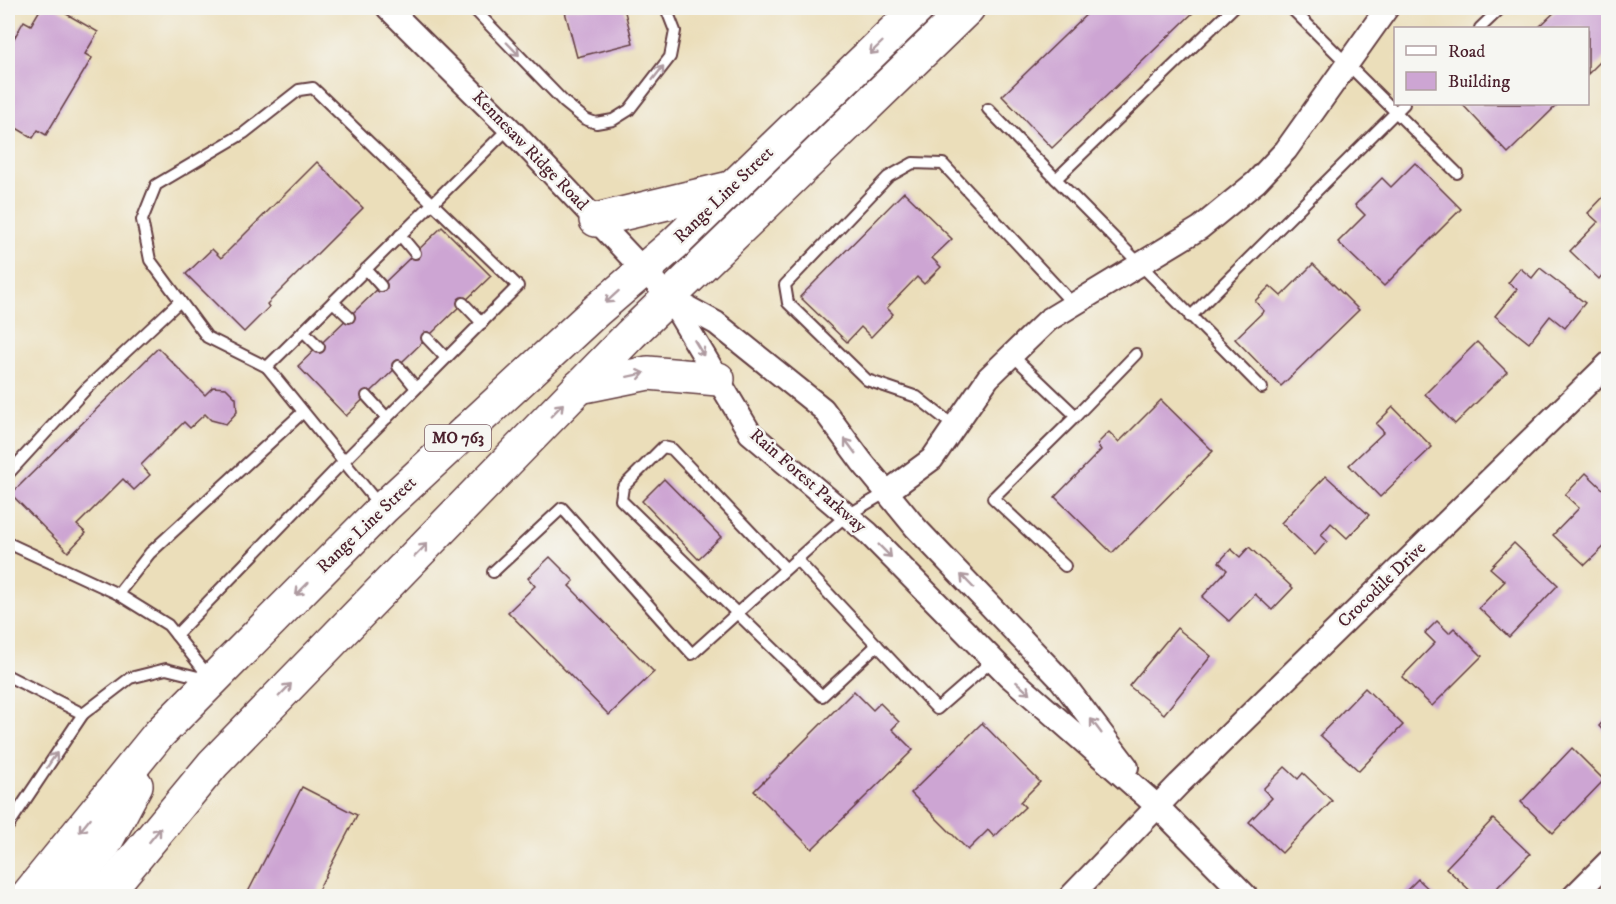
<svg xmlns="http://www.w3.org/2000/svg" width="1616" height="904" viewBox="0 0 1616 904" font-family="'IM FELL DW Pica',serif">
<style>
.building{fill:#cda5d3}
.lines{fill:none;stroke-linecap:round;stroke-linejoin:round}
.service-casing{stroke:#623c40;stroke-width:14}
.minor-casing{stroke:#623c40;stroke-width:26}
.primary-casing{stroke:#623c40;stroke-width:36}
.service{stroke:#fff;stroke-width:10}
.minor{stroke:#fff;stroke-width:22}
.primary{stroke:#fff;stroke-width:33}
.oneway{stroke:#ae9aa0}
.labels{text-anchor:middle;dominant-baseline:central;stroke-width:5;stroke-linejoin:round;paint-order:stroke}
.shield{fill:#f6f6f2;stroke:#7e6067;stroke-width:1.5}
.shield-label{font-size:16px;font-weight:bold;fill:#4a1f2b}
.street-label{font-size:18px;fill:#4a1f2b;stroke:#f6f6f2}
</style>
<rect width="100%" height="100%" fill="#f6f6f2"/>
<filter id="ink" filterUnits="userSpaceOnUse"><feTurbulence type="fractalNoise" baseFrequency=".0167" numOctaves="2"/><feDisplacementMap in="SourceGraphic" scale="12" xChannelSelector="R" yChannelSelector="G"/><feConvolveMatrix kernelMatrix="1 2 1 2 8 2 1 2 1" color-interpolation-filters="sRGB"/></filter>
<filter id="wash" filterUnits="userSpaceOnUse"><feTurbulence type="fractalNoise" baseFrequency=".008" numOctaves="4" result="noise"/><feDisplacementMap in="SourceGraphic" scale="24" xChannelSelector="R" yChannelSelector="G"/><feGaussianBlur stdDeviation="1.35" result="paint"/><feColorMatrix in="noise" values="0 0 0 0 0 0 0 0 0 0 0 0 0 0 0 0 0 1.4 0 .05"/><feComposite in="paint" operator="in"/></filter>
<g filter="url(#wash)">
<rect width="100%" height="100%" fill="#ebdeba"/>
<g id="blocks">
<g class="building">
<path d="M41,8H56L98,32L85,54L92,58L46,135L38,130L33,138L8,123V49L24,21L31,25Z"/>
<path d="M564,8H624L633,43L577,57Z"/>
<path d="M1093,8H1198L1052,148L1002,96Z"/>
<path d="M1559,8H1604L1608,12V54L1588,74V28H1538Z"/>
<path d="M1462,104H1558L1508,153Z"/>
<path d="M317,162L363,208L267,304L269,307L244,332L186,274L212,249L221,258Z"/>
<path d="M1415,163L1461,209L1384,286L1338,242L1365,215L1355,205L1382,178L1391,187Z"/>
<path d="M904,192L952,239L932,258L941,267L924,284L917,277L887,308L893,314L871,337L861,327L847,342L800,297Z"/>
<path d="M1608,192V268L1599,279L1570,251L1598,222L1588,213Z"/>
<path d="M442,227L491,276L346,416L298,366Z"/>
<path d="M1313,264L1359,310L1281,386L1235,339L1264,311L1255,301L1270,286L1281,296Z"/>
<path d="M1520,268L1532,278L1540,268L1585,303L1565,328L1550,316L1529,343L1495,316L1517,289L1508,283Z"/>
<path d="M1477,342L1507,372L1455,424L1425,394Z"/>
<path d="M158,348L205,395L213,387L226,388L236,398L237,412L226,424L211,420L205,414L190,428L184,422L141,465L150,475L134,490L123,479L77,525L86,533L68,552L11,494Z"/>
<path d="M1161,400L1213,451L1112,553L1055,497L1101,450L1097,444L1109,432L1119,442Z"/>
<path d="M1393,407L1432,447L1380,497L1349,465L1384,432L1376,424Z"/>
<path d="M1586,473L1608,494V543L1585,565L1553,535L1579,508L1565,495Z"/>
<path d="M1326,476L1369,515L1347,538L1331,523L1321,535L1327,541L1315,555L1281,523Z"/>
<path d="M664,479L721,537L698,559L642,501Z"/>
<path d="M1514,543L1558,585L1509,637L1479,608L1505,581L1490,568Z"/>
<path d="M1249,547L1293,588L1272,610L1255,594L1229,621L1202,597L1227,570L1219,562L1231,549L1240,557Z"/>
<path d="M550,557L574,581L569,586L654,672L609,715L508,612L535,586L528,578Z"/>
<path d="M1437,621L1449,633L1454,628L1482,656L1432,706L1402,677L1435,643L1425,633Z"/>
<path d="M1177,628L1211,656L1164,714L1129,686Z"/>
<path d="M1365,688L1403,725L1359,771L1320,735Z"/>
<path d="M854,691L873,710L880,703L899,722L892,729L913,750L812,849L754,791Z"/>
<path d="M1608,716V736L1599,726Z"/>
<path d="M982,723L1040,782L1020,802L1025,807L994,837L988,830L968,850L911,793Z"/>
<path d="M1572,748L1604,780L1553,833L1521,802Z"/>
<path d="M1285,767L1298,779L1303,773L1332,801L1282,853L1249,822L1272,798L1263,789Z"/>
<path d="M302,787L357,815L315,896H246Z"/>
<path d="M1493,819L1530,854L1489,896H1476L1446,868Z"/>
<path d="M1418,879L1436,896H1401Z"/>
</g>
</g>
</g>
<g filter="url(#ink)">
<use href="#blocks" fill-opacity="0" stroke="#623c40" stroke-width="1.5"/>
<g class="lines">
<g class="service-casing">
<g id="service">
<path d="M473,8L564,102L585,119L596,123L613,120L629,110L670,57L675,31L666,8"/>
<path d="M1233,8L1056,179L1262,388"/>
<path d="M1291,8L1457,173"/>
<path d="M1480,28L1501,8"/>
<path d="M988,109L1056,179"/>
<path d="M400,235L415,253"/>
<path d="M366,269L381,286"/>
<path d="M333,302L349,317"/>
<path d="M463,303L482,323"/>
<path d="M1190,317L1404,104"/>
<path d="M303,331L319,347"/>
<path d="M427,338L446,358"/>
<path d="M1012,355L1076,416L993,498L1065,566"/>
<path d="M398,366L416,388"/>
<path d="M367,396L387,418"/>
<path d="M1076,416L1136,354"/>
<path d="M954,426L917,397L867,380L788,303L785,285L888,177L913,163L943,164L1073,304"/>
<path d="M8,474L86,389L180,301"/>
<path d="M380,506L267,367L509,128"/>
<path d="M8,543L118,594L168,625L210,678"/>
<path d="M796,559L937,709L993,660"/>
<path d="M785,568L672,449L663,447L623,487L621,500L822,696L877,645"/>
<path d="M493,572L562,508L692,654L827,532L846,516L887,492"/>
<path d="M118,594L150,553L303,412"/>
<path d="M176,635L344,461L518,286L313,88L299,90L244,133L156,185L142,220L150,260L207,337L267,367"/>
<path d="M8,676L83,714L8,826"/>
<path d="M83,714L130,678L166,669L206,679"/>
</g>
</g>
<g class="minor-casing">
<g id="minor">
<path d="M388,8L509,128L669,297L750,433L868,533L1009,676L1157,806L1246,896"/>
<path d="M670,298L716,323L823,409L862,462L916,528L1061,680L1127,767"/>
<path d="M887,492L932,459L988,378L1048,320L1200,228L1256,182L1286,150L1387,8"/>
<path d="M1071,896L1179,784L1608,364"/>
<path d="M1574,896L1608,862"/>
</g>
</g>
<g class="primary-casing">
<g id="primary">
<path d="M596,220L730,188"/>
<path d="M579,387L648,373L718,379"/>
<path d="M27,896L158,735L383,508L597,310L675,243L918,8"/>
<path d="M63,896L104,845L136,785"/>
<path d="M104,896L213,764L631,334L968,8"/>
</g>
</g>
<use href="#service" class="service"/>
<use href="#minor" class="minor"/>
<use href="#primary" class="primary"/>
</g>
<defs><path id="oneway-shaft" d="M-6 0H5M1.5-3L5.5 0L1.5 3" fill="none" stroke-width="1.6" stroke-linecap="round" stroke-linejoin="round" transform="scale(1.5)"/></defs>
<g class="oneway">
<use href="#oneway-shaft" transform="translate(876 48) rotate(136)"/>
<use href="#oneway-shaft" transform="translate(513 49) rotate(46)"/>
<use href="#oneway-shaft" transform="translate(658 73) rotate(-52)"/>
<use href="#oneway-shaft" transform="translate(612 297) rotate(138)"/>
<use href="#oneway-shaft" transform="translate(699 348) rotate(59)"/>
<use href="#oneway-shaft" transform="translate(636 375) rotate(-12)"/>
<use href="#oneway-shaft" transform="translate(557 410) rotate(-46)"/>
<use href="#oneway-shaft" transform="translate(850 446) rotate(-126)"/>
<use href="#oneway-shaft" transform="translate(421 550) rotate(-46)"/>
<use href="#oneway-shaft" transform="translate(885 551) rotate(45)"/>
<use href="#oneway-shaft" transform="translate(967 581) rotate(-134)"/>
<use href="#oneway-shaft" transform="translate(302 589) rotate(135)"/>
<use href="#oneway-shaft" transform="translate(1023 688) rotate(42)"/>
<use href="#oneway-shaft" transform="translate(285 690) rotate(-46)"/>
<use href="#oneway-shaft" transform="translate(1096 726) rotate(-127)"/>
<use href="#oneway-shaft" transform="translate(52 760) rotate(-56)"/>
<use href="#oneway-shaft" transform="translate(85 825) rotate(129)"/>
<use href="#oneway-shaft" transform="translate(155 835) rotate(-51)"/>
</g>
</g>
<g class="labels">
<rect class="shield" x="425" y="425" width="66" height="26" rx="4.5"/>
<g class="shield-label">
<text x="458" y="438">MO 763</text>
</g>
<g class="street-label">
<text transform="translate(530 151) rotate(46)">Kennesaw Ridge Road</text>
<text transform="translate(724 195) rotate(-44)">Range Line Street</text>
<text transform="translate(808 481) rotate(41)">Rain Forest Parkway</text>
<text transform="translate(367 525) rotate(-44)">Range Line Street</text>
<text transform="translate(1382 585) rotate(-44)">Crocodile Drive</text>
</g>
</g>
<rect width="1616" height="904" fill="none" stroke="#f6f6f2" stroke-width="30"/>
<rect x="1394" y="27" width="195" height="78" fill="#f6f6f2" stroke="#b1a0a2" stroke-width="1.5"/>
<rect x="1406" y="46" width="30" height="9" fill="#ffffff" stroke="#b1a0a2" stroke-width="1.5"/>
<text x="1448" y="57" font-size="18" fill="#4a1f2b">Road</text>
<rect x="1406" y="72" width="30" height="18" fill="#cda5d3" stroke="#b1a0a2" stroke-width="1.5"/>
<text x="1448" y="87" font-size="18" fill="#4a1f2b">Building</text>
</svg>
